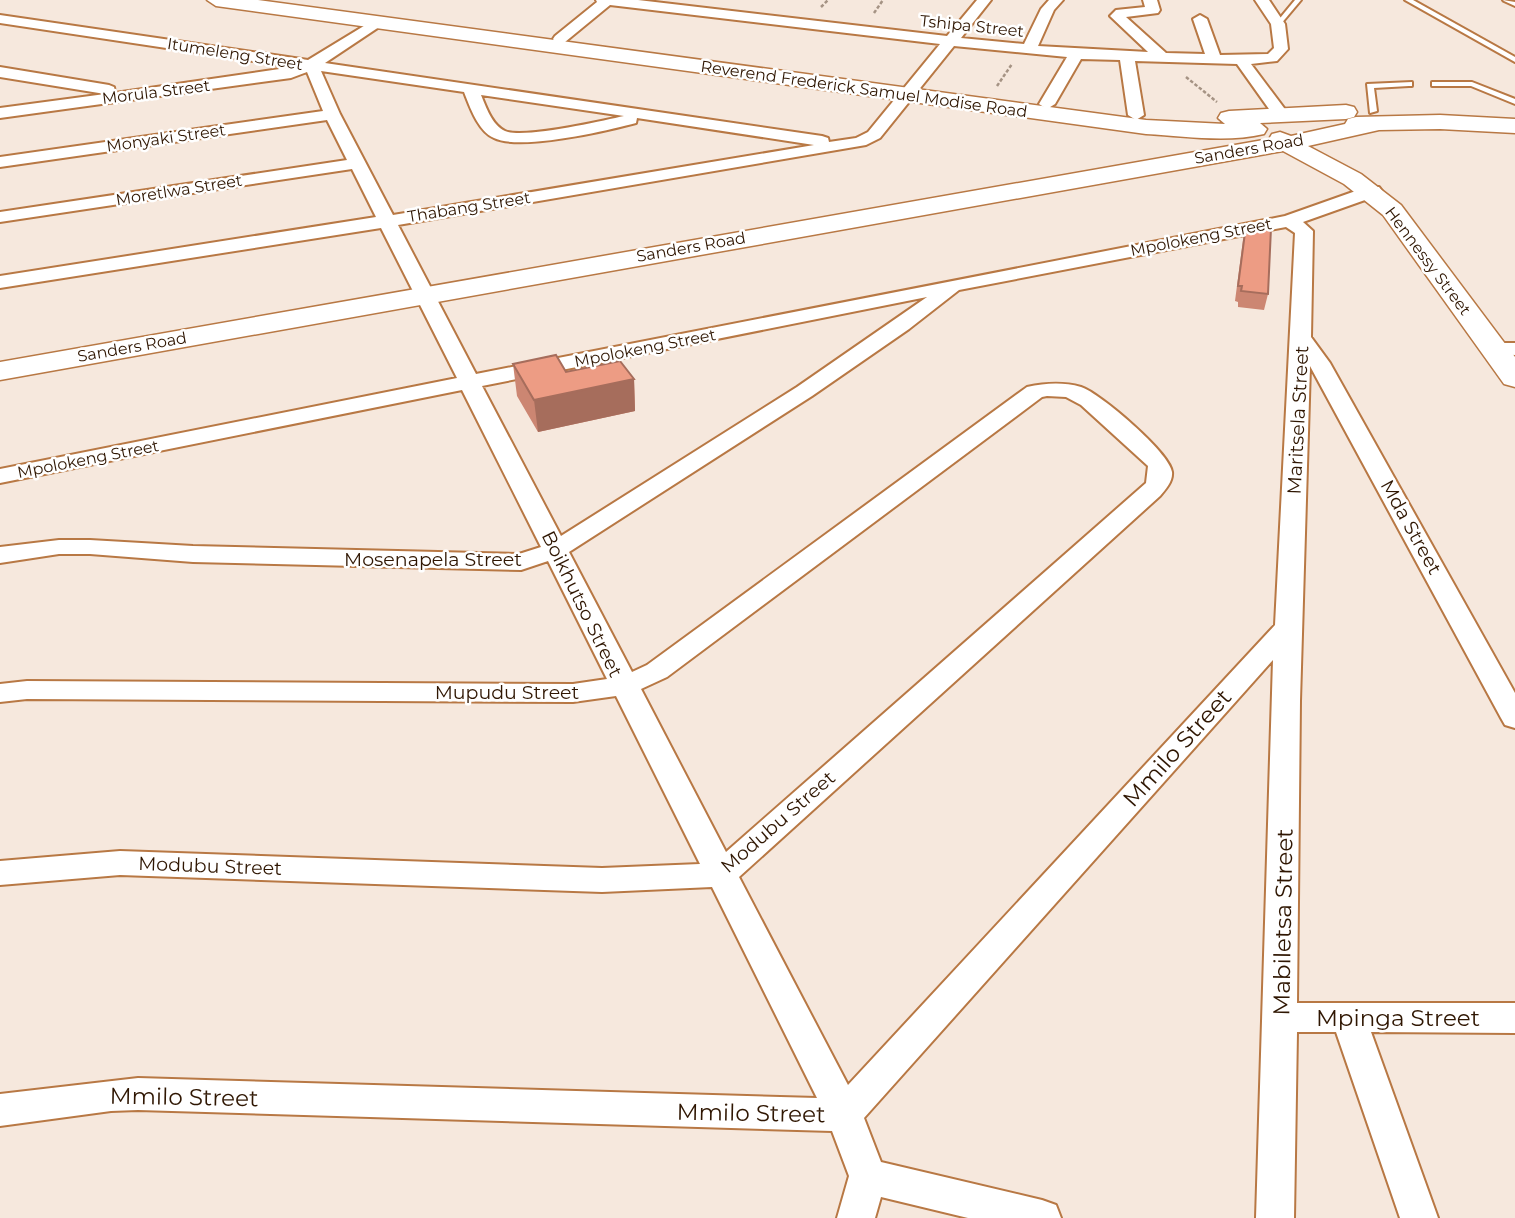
<svg xmlns="http://www.w3.org/2000/svg" width="1515" height="1218" viewBox="0 0 1515 1218" font-family="Montserrat,sans-serif">
<style>
.lines{fill:none;stroke-linecap:round;stroke-linejoin:round}
.lane-casing{stroke:#b87844;stroke-width:4}
.street-casing{stroke:#b87844;stroke-width:4}
.secondary-casing{stroke:#b87844;stroke-width:3}
.path{stroke:#a59384;stroke-width:2.5;stroke-dasharray:3.5 2;stroke-linecap:butt}
.lane{fill:#fff;fill-rule:evenodd}
.street{fill:#fff;fill-rule:evenodd}
.secondary{fill:#fff;fill-rule:evenodd}
.wall{fill:#cc8672}
.shaded-wall{fill:#a66d5c}
.building{fill:#ed9c84;stroke:#a66d5c;stroke-width:2}
.labels{text-anchor:middle;dominant-baseline:central;stroke-width:5;stroke-linejoin:round;paint-order:stroke}
.far-street-label{font-size:16px;fill:#2f1602;stroke:#fff}
.street-label{font-size:19px;fill:#2f1602;stroke:#fff}
.near-street-label{font-size:23px;fill:#2f1602;stroke:#fff}
</style>
<rect width="100%" height="100%" fill="#f6e8dd"/>
<g class="lines">
<g class="lane-casing">
<g id="lane">
<path d="M1295,0H1301L1280,25H1276V23Z"/>
<path d="M1405,0H1413L1515,57V62Z"/>
<path d="M1503,0L1515,2V6L1504,1Z"/>
<path d="M1412,82V86H1409L1374,88L1377,111L1370,113L1367,84Z"/>
<path d="M1435,82H1472L1515,99V104L1471,86H1432V82Z"/>
</g>
</g>
<g class="street-casing">
<g id="street">
<path d="M596,0H638L947,36L977,0H991L961,38L1024,44L1041,9L1049,0H1063L1054,10L1038,46L1148,52L1110,16L1116,10L1145,7L1143,0H1157L1160,10L1158,13L1126,17L1166,53L1205,54L1193,19L1200,15L1207,19L1220,55L1268,54L1274,48L1271,24L1255,0H1269L1285,24L1288,49L1277,61L1251,64L1290,116L1288,119H1276L1237,64L1135,61L1144,115L1136,120L1128,115L1120,60L1081,59L1055,104L1047,109L1039,104L1067,57L954,46L880,138L866,145L398,225L476,374L1285,216L1367,187H1379L1382,191L1379,195L1303,222L1313,231L1311,337L1330,363L1515,693V728L1505,725L1501,718L1310,366L1300,701L1297,1003H1515V1033L1371,1032L1438,1218H1400L1336,1032H1297L1294,1218H1256L1273,660L864,1118L881,1162L1042,1200L1056,1205L1061,1218H968L881,1197L875,1218H837L849,1176L832,1131L138,1110L111,1111L0,1126V1094L138,1078L817,1098L712,887L602,892L120,875L0,885V861L120,851L602,868L700,864L616,696L573,702L27,699L0,702V684L27,681L573,684L607,679L548,561L521,570L193,562L90,554H59L0,563V547L59,540H90L193,546L519,554L541,547L462,390L0,483V469L457,378L381,228L0,288V276L376,217L352,169L0,222V212L347,160L327,120L0,167V157L323,111L307,72L291,78L0,118V108L105,94L0,77V67L109,85L114,87L115,93L293,67L0,23V15L308,60L377,18L384,22L382,25L325,63L822,136L828,138L829,142L856,138L868,132L940,44L610,5L565,42H555L553,39L555,36L597,2ZM321,71L464,92C470,107 478,131 494,138C520,151 606,131 636,123L637,118L814,145L393,215L340,114ZM481,95L624,116C601,121 523,139 505,131C492,125 486,107 481,95ZM1286,227L1295,233L1275,625L848,1085L739,877L1160,496C1166,489 1173,481 1172,472C1170,453 1100,393 1081,387C1063,382 1046,383 1027,387L647,665L632,672L569,552L812,396L909,329L959,290ZM927,297L797,387L561,536L482,386ZM1047,396L1066,397L1081,405L1148,466L1146,483L726,852L641,689L667,677L1042,397Z"/>
<path d="M1493,343H1515V355L1486,353L1483,349L1486,345Z"/>
</g>
</g>
<g class="secondary-casing">
<g id="secondary">
<path d="M207,0H258L1146,120L1225,124L1218,118L1221,113L1229,111L1346,105L1354,107L1357,112L1354,117L1346,119L1260,123L1267,129L1264,134C1227,143 1184,136 1146,134L216,6Z"/>
<path d="M1440,115L1515,119V133L1440,129L1379,130L1308,146L1361,174L1401,205L1515,357V387L1504,384L1383,215L1344,184L1283,151L0,380V362L1269,139L1272,134L1280,132L1291,136L1345,124L1348,119L1356,117Z"/>
</g>
</g>
<g class="path">
<path d="M821,7L828,0"/>
<path d="M874,13L883,0"/>
<path d="M1186,77L1217,102"/>
<path d="M997,86L1012,64"/>
</g>
<use href="#lane" class="lane"/>
<use href="#street" class="street"/>
<use href="#secondary" class="secondary"/>
</g>
<g class="wall">
<path d="M1246,225L1268,294L1264,310L1238,307V302L1235,301L1243,240Z"/>
<path d="M513,364L566,372L634,379L635,411L538,432L517,396Z"/>
</g>
<path class="shaded-wall" d="M634,379L635,411L538,432L534,400Z"/>
<g class="building">
<path d="M1246,225L1271,228L1268,294L1241,291L1242,286H1238Z"/>
<path d="M556,355L566,372L620,361L634,379L534,400L513,364Z"/>
</g>
<g class="labels">
<g class="far-street-label">
<text transform="translate(972 26) rotate(6)">Tshipa Street</text>
<text transform="translate(235 54) rotate(9)">Itumeleng Street</text>
<text transform="translate(864 89) rotate(8)">Reverend Frederick Samuel Modise Road</text>
<text transform="translate(156 92) rotate(-7)">Morula Street</text>
<text transform="translate(166 138) rotate(-8)">Monyaki Street</text>
<text transform="translate(1249 149) rotate(-10)">Sanders Road</text>
<text transform="translate(179 190) rotate(-9)">Moretlwa Street</text>
<text transform="translate(469 207) rotate(-9)">Thabang Street</text>
<text transform="translate(1201 237) rotate(-11)">Mpolokeng Street</text>
<text transform="translate(691 247) rotate(-10)">Sanders Road</text>
<text transform="translate(1428 261) rotate(53)">Hennessy Street</text>
<text transform="translate(132 347) rotate(-10)">Sanders Road</text>
<text transform="translate(645 348) rotate(-11)">Mpolokeng Street</text>
<text transform="translate(88 459) rotate(-11)">Mpolokeng Street</text>
</g>
<g class="street-label">
<text transform="translate(1298 420) rotate(-87)">Maritsela Street</text>
<text transform="translate(1411 527) rotate(61)">Mda Street</text>
<text x="433" y="559">Mosenapela Street</text>
<text transform="translate(582 604) rotate(64)">Boikhutso Street</text>
<text x="507" y="692">Mupudu Street</text>
<text transform="translate(778 822) rotate(-41)">Modubu Street</text>
<text transform="translate(210 866) rotate(2)">Modubu Street</text>
</g>
<g class="near-street-label">
<text transform="translate(1177 748) rotate(-48)">Mmilo Street</text>
<text transform="translate(1283 922) rotate(-89)">Mabiletsa Street</text>
<text x="1398" y="1018">Mpinga Street</text>
<text transform="translate(184 1097) rotate(1)">Mmilo Street</text>
<text transform="translate(751 1113) rotate(1)">Mmilo Street</text>
</g>
</g>
</svg>
